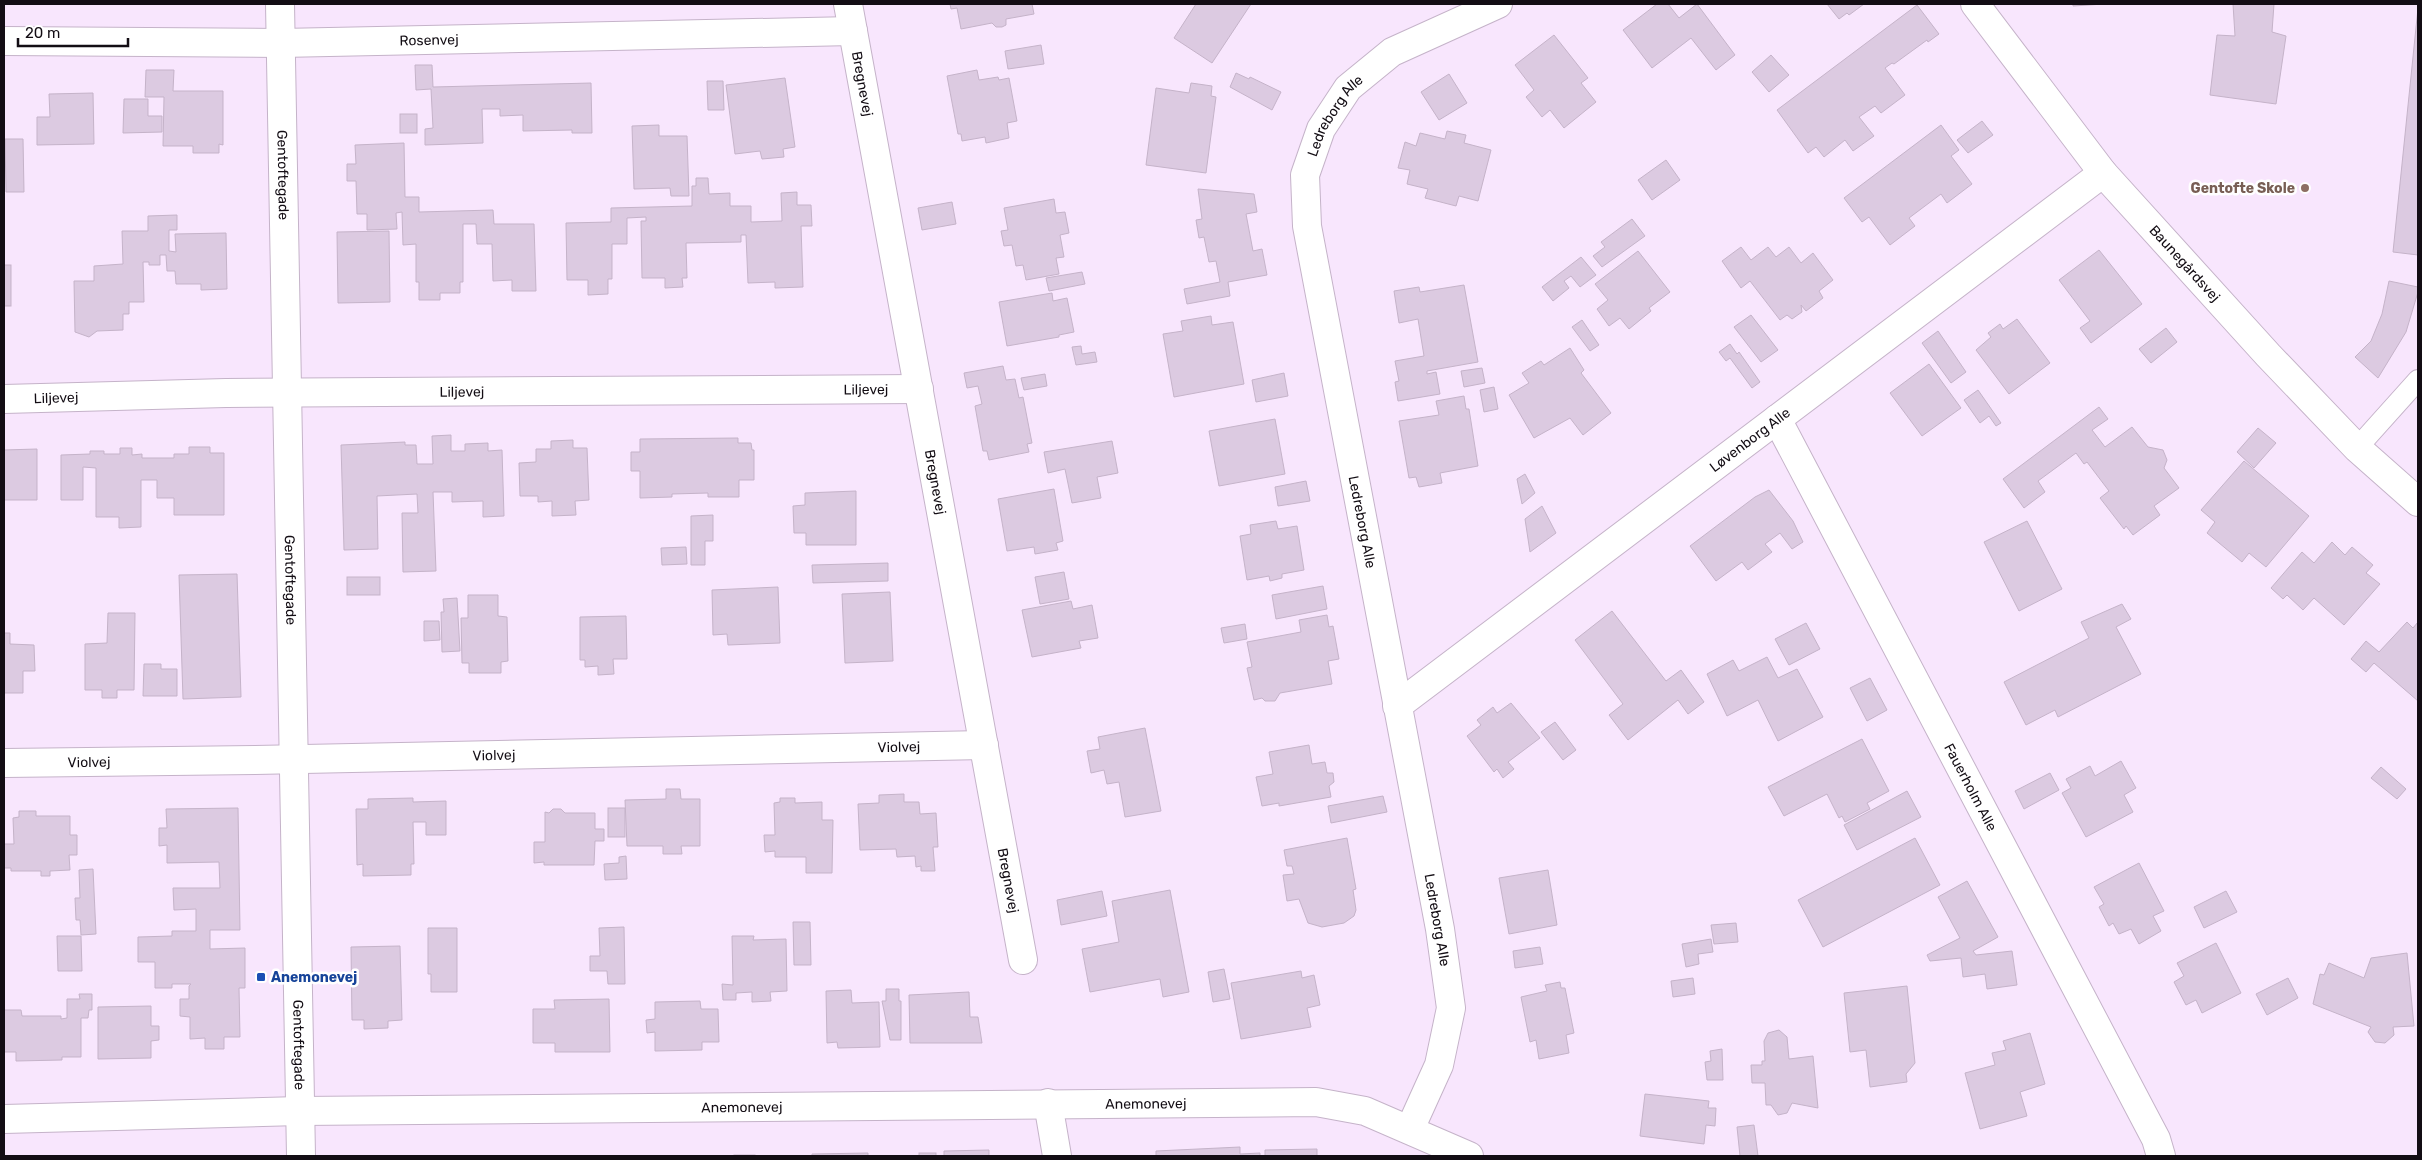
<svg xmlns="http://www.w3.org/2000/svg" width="2422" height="1160" viewBox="0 0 2422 1160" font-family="Rubik,sans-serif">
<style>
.building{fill:#dccae1;stroke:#c5b3c9}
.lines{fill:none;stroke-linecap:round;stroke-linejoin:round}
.service-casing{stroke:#c5b3c9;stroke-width:22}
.minor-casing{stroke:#c5b3c9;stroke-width:30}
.tertiary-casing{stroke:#c5b3c9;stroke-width:30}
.service{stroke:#fff;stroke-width:20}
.minor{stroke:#fff;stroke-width:28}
.tertiary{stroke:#fff;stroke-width:28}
.education-dot{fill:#8d6e63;stroke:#fff;stroke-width:2}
.transit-dot{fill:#1a4fb4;stroke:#fff;stroke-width:2}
.labels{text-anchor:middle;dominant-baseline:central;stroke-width:5;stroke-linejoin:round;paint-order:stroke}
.street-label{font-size:14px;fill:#130d14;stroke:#fff}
.education-label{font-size:14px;font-weight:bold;fill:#785e54;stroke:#fff;text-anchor:end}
.transit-label{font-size:14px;font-weight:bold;fill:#164399;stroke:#fff;text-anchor:start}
</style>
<rect width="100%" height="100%" fill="#f8e6fd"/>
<g class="building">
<path d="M950,4H1032L1034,14L1006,19V25L1002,27H996L992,23L961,29L957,8L951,9Z"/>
<path d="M1196,4H1251L1212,63L1174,38Z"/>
<path d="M1657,4H1668L1679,18L1697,4L1735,55L1716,70L1691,38L1652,68L1623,30Z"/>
<path d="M1827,4H1864L1849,15L1847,13L1839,19Z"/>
<path d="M2073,4H2104L2073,6Z"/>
<path d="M2233,4H2274L2272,32L2286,36L2276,104L2210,95L2217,35L2235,36Z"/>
<path d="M1917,5L1939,34L1928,42L1927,40L1894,64L1892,63L1885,68L1905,95L1881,113L1875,106L1859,117L1874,136L1853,151L1845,140L1824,157L1816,147L1808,153L1777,110Z"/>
<path d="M2418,8V255L2393,252Z"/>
<path d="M1554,35L1588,78L1581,83L1596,102L1564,128L1550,110L1542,117L1526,97L1534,90L1515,65Z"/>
<path d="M1041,45L1044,64L1008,69L1005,51Z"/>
<path d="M1771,55L1789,75L1769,92L1752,72Z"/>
<path d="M415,65H432L433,87L591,83L592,133H572V130L523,131V115L500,116V109H482L483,143L425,145V129L433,128L431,89L416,90Z"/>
<path d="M146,70H174L173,91H223V145L219,144V153H193V146H163L164,97H145Z"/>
<path d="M977,70L979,80L998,77L999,80L1009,78L1017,121L1007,123L1009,138L986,143L985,137L962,141L961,134H958L947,76Z"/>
<path d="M1236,73L1249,79L1250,77L1281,92L1272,110L1230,87Z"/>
<path d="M1449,74L1467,103L1439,120L1421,92Z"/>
<path d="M785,78L795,147L783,149L784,157L762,159L760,151L735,154L726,85Z"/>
<path d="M707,81H723L724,110H708Z"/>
<path d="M1191,83L1212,86L1211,96L1216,97L1206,173L1146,165L1156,88L1189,93Z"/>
<path d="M93,93L94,144L37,145V117H50L49,94Z"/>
<path d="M124,99H148V116H162V132L123,133Z"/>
<rect x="400" y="114" width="17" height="19"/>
<path d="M1982,121L1993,135L1968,153L1957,140Z"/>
<path d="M659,125V136H687L689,196H671L670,188L634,189L632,126Z"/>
<path d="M1941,125L1959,150L1951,156L1972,184L1947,203L1941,194L1909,218L1915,226L1890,245L1869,217L1862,222L1844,198Z"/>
<path d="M1447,131L1466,135L1464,143L1491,150L1478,201L1459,196L1456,206L1425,198L1428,189L1407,184L1410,170L1398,168L1405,142L1416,146L1420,133L1445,139Z"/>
<path d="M5,139H23L24,192H6Z"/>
<path d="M404,143L405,197H419V212L493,210L494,224H534L536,291H512V280L493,281L492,244H477L476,224H463V282H460V293H440V300H419V282H416V244L403,245L402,212L396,213L397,229L367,230V214H357L356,181H347V164H356L355,145Z"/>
<path d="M1666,160L1680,180L1652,200L1638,180Z"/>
<path d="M696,178H708L709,194L730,193V206H751V222L782,221L781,193L797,192V205H811L812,226H801L803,287L775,288V282L748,283L746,235H741V242L686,243L687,278H682L683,287L665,288V278H642L641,221H646V217L627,218V244H612V279H608V294L588,295V280H567L566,223L611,222V208L692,206V186H696Z"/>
<path d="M1198,189L1254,194L1257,212L1246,214L1253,251L1262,249L1267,275L1228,282L1230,296L1187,304L1184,289L1220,282L1216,261L1209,262L1204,237L1199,238L1196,220L1202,219Z"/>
<path d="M1054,199L1056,213L1065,212L1069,233L1060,235L1064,257L1056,258L1059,274L1026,280L1023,265L1016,266L1012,245L1004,246L1001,231L1008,230L1004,208Z"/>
<path d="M952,202L956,224L922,230L918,208Z"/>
<path d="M177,215V230H169V251L176,252L175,234L226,233L227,289L201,290V284H176L175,271H167L166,255H160V265H149V262H143L144,302H129V314H123V330L97,331L89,337L75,332L74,281H94V266L123,264L122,231H148V216Z"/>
<path d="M1632,219L1645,236L1602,267L1593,256L1605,247L1601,242Z"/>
<path d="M389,231L390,302L338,303L337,232Z"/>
<path d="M1741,247L1751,260L1768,247L1776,257L1789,247L1801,263L1813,253L1833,280L1819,291L1823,298L1806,311L1801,305L1802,312L1792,319L1787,315L1780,320L1750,281L1741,288L1722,261Z"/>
<path d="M2099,250L2142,304L2091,343L2080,328L2090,321L2059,280Z"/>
<path d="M1638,251L1670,292L1649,308L1651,311L1629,329L1620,318L1609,326L1597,309L1608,300L1595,284Z"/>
<path d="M1581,257L1596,275L1580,287L1571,276L1564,281L1569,288L1553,301L1542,287Z"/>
<rect x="4" y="265" width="7" height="41"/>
<path d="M1082,272L1085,284L1049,291L1046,278Z"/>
<path d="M2389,281L2418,287V292L2406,332L2378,378L2355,357L2371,341L2382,314Z"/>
<path d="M1464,285L1478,362L1427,371V374L1436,372L1440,394L1398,401L1395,382L1399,381L1395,361L1424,356L1418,319L1399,323L1394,291L1419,287L1420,292Z"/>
<path d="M1052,293L1053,301L1067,298L1074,332L1059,335V337L1007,346L999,302Z"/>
<path d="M1751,315L1778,350L1761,362L1734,327Z"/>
<path d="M1211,316L1212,325L1233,322L1244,384L1174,397L1163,334L1183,331L1181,321Z"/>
<path d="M2017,319L2050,363L2009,394L1976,350L1991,337L1988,333L2000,324L2003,329Z"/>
<path d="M1582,320L1599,345L1590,351L1572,327Z"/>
<path d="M2166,328L2177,342L2151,363L2139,349Z"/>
<path d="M1938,331L1966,372L1951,383L1922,343Z"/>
<path d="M1730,344L1737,354L1739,352L1760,382L1752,388L1730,358L1726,361L1719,352Z"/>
<path d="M1081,346L1082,354L1095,352L1097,362L1076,365L1072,347Z"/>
<path d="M1570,348L1584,370L1581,373L1611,413L1583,435L1570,418L1534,438L1509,395L1529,383L1522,373L1541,361L1544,365Z"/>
<path d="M1929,364L1961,408L1922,436L1890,393Z"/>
<path d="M1003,366L1006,380L1015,379L1019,398L1023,397L1032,443L1027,444L1029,452L989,460L987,451H983L975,406L982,404L978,386L967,388L964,373Z"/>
<path d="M1482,368L1485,383L1464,387L1461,371Z"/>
<path d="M1284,373L1288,396L1256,402L1252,380Z"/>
<path d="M1045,374L1047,386L1024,390L1021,378Z"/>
<path d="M1494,387L1498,409L1484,412L1480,390Z"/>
<path d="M1978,390L2001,423L1996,426L1989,416L1980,423L1964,400Z"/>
<path d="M1464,396L1466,409H1469L1478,466L1440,473L1442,483L1419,487L1416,477L1409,478L1399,421L1439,415L1436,401Z"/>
<path d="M2099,407L2108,419L2092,430L2105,447L2132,427L2148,447L2163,450L2167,460L2164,468L2179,488L2154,506L2160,515L2133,535L2126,526L2124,529L2100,498L2109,491L2087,462L2084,464L2076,453L2038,481L2045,492L2024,508L2003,479Z"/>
<path d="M1275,419L1285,474L1219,486L1209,431Z"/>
<path d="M2258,428L2276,443L2254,468L2237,452Z"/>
<path d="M451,435V451H465V444L488,443V451L502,450L504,516L483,517V501L452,502V492H433L436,571L403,572L402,513H418L417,494L377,496L378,549L344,550L341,445L405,442V445H416L417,464H433L432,436Z"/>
<path d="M738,438V443H751L752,450H754V480H739V497H708V493L672,494V497L640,498V471H631V452H640V439Z"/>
<path d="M573,440V448H587L589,500L575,501L576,515L552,516V501L538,502V496H520L519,463L536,462V449H551V441Z"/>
<path d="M1112,441L1118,473L1097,477L1101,498L1072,503L1065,469L1048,473L1044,452Z"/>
<path d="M189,447H210V453H224V515H174V498H157V480H141V527L119,528V517H96V468L83,467V500H61V455L90,454V451H104V454H120V448H132V455L142,454V458H174V454H189Z"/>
<path d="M37,449V500H4V450Z"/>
<path d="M2244,461L2309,516L2266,567L2249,553L2242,562L2207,533L2215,522L2201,510Z"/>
<path d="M1525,474L1535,493L1522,504L1517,479Z"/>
<path d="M1306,481L1310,501L1278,506L1275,487Z"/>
<path d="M1054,489L1063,541L1056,543L1058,550L1035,554L1034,547L1007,551L998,499Z"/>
<path d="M1769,490L1793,521L1803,542L1792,549L1780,533L1765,544L1772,552L1748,570L1742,562L1716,581L1690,546L1755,497Z"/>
<path d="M856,491V545H806V533H794L793,506L805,505V493Z"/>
<path d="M1542,506L1556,533L1530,552L1525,519Z"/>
<path d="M713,515V541H705V565H691V516Z"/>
<path d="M1276,521L1278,529L1297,526L1304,570L1282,574V578L1270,581L1269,576L1247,580L1240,536L1251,534L1250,525Z"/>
<path d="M2027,521L2062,589L2019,611L1984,542Z"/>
<path d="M2332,542L2345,555L2352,547L2373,565L2366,573L2380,584L2344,625L2314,598L2303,610L2287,595L2283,599L2271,588L2302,552L2314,563Z"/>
<path d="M686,547L687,564L662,565L661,548Z"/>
<path d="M888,563V581L813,583L812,565Z"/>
<path d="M1064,572L1069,599L1040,604L1035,577Z"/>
<path d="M237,574L241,697L183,699L179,575Z"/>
<rect x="347" y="577" width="33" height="18"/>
<path d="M1323,586L1327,609L1276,619L1272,595Z"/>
<path d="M778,587L780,643L728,645L727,634L713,635L712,590Z"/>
<path d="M890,592L893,661L845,663L842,594Z"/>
<path d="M468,595H498V616L507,617L508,661L501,662V673H469V663H462L461,618H468Z"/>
<path d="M457,598L460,651L442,652L441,612H444L443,599Z"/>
<path d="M1071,601L1073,609L1092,605L1098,638L1079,641L1081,648L1032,657L1022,610Z"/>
<path d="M2122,604L2131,619L2116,627L2141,674L2058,717L2055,710L2026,725L2004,682L2089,638L2081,622Z"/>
<path d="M1612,611L1666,681L1681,670L1704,702L1688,714L1678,700L1628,740L1609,715L1623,704L1575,640Z"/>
<path d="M108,613H135L134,690H117V698H102V690H85V644L107,643Z"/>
<path d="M1327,615L1329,627L1333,626L1339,659L1328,661L1332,684L1280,693L1275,701H1265L1262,698L1254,700L1247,668L1252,667L1247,642L1301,632L1299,620Z"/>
<path d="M626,616L627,659H613L614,674L598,675V666L585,667V660H580V617Z"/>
<path d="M424,621H439L440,640L424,641Z"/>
<path d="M2407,622L2413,628L2418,622V701L2374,663L2366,672L2351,659L2366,641L2379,652Z"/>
<path d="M1806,623L1820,649L1789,665L1775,639Z"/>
<path d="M1245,624L1247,639L1224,643L1221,628Z"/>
<path d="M4,633H10V644L34,645L35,671H23V693H4Z"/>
<path d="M1767,657L1778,678L1797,669L1823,717L1778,741L1758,700L1727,716L1707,674L1733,660L1739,671Z"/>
<path d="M144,664H161V669H177V696H143Z"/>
<path d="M1870,678L1887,710L1867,721L1850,688Z"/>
<path d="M1511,703L1540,738L1508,762L1514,769L1503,778L1497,769L1494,772L1467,736L1481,725L1477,720L1493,707L1497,713Z"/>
<path d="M1555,722L1576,750L1563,760L1541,732Z"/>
<path d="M1145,728L1161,811L1125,817L1119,782L1107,784L1104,770L1091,773L1087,751L1100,749L1098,737Z"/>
<path d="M1862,739L1889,791L1867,803L1870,809L1845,822L1842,816L1839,818L1827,794L1784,816L1768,787Z"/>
<path d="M1309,745L1312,764L1325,762L1327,773H1333L1334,782L1329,786L1331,797L1279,806V803L1262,806L1256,777L1273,774L1269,752Z"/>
<path d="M2121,761L2136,788L2124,795L2133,812L2086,837L2062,793L2071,788L2066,779L2090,766L2095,776Z"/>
<path d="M2381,767L2406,789L2397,799L2371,778Z"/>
<path d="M2050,773L2059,790L2024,809L2015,791Z"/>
<path d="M666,789H680L681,799H700V846H681L682,854H663V846H627L625,800L666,799Z"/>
<path d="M1907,791L1921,817L1857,850L1844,825Z"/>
<path d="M904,794V802H919L920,814L936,813L938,847H933L935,871H921V866L916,867L915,856L897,857L896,849L860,850L858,804L879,803V795Z"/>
<path d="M1383,796L1387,812L1331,823L1328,806Z"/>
<path d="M413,798V802L446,801V835H426V822H413L414,864H411V875L363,876V864L357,865L356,809H368V799Z"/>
<path d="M780,798H795V803L822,802V820H833L832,873H806V857H775V851L765,852L764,835H775L774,803L780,802Z"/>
<path d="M238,808L240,930H210V949L245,948V988H239L240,1037H224V1049H205V1038L190,1039V1017L180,1016V999H189V986L191,984H172V988H155V962H138V937L172,936V931H196V909L174,910L173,888H220L219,862L167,863V845L159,846V828H167L166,809Z"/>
<rect x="608" y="808" width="17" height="29"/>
<path d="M553,809H561L565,813H595V829H604V841H595L594,865H544V862L534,863V842H545V812L549,813Z"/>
<path d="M19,811H36V816H70V835H77V855H69L70,870L50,871V876H41V871H11V868H4V844H14L13,818L19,817Z"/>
<path d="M1347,838L1356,889L1353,890L1356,910L1354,916L1344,923L1322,927L1308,923L1299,899L1287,901L1283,875L1294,874L1292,866H1287L1284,850Z"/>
<path d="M1915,838L1940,885L1823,947L1798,900Z"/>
<path d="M626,856L627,879L605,880L604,864L619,863V857Z"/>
<path d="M2139,863L2164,911L2153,916L2161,931L2139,944L2131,929L2119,934L2113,923L2109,926L2099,907L2104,904L2094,887Z"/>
<path d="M93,869L96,934L81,935L80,920H76L75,898H80L79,870Z"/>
<path d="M1548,870L1557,925L1509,934L1499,878Z"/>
<path d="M1967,881L1998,937L1973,951L1976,955L2012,951L2017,985L1987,989L1985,974L1963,977L1961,958L1930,961L1927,955L1960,938L1938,897Z"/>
<path d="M1170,890L1189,992L1163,997L1160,979L1090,992L1082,949L1119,942L1112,901Z"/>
<path d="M1102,891L1107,916L1061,925L1057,900Z"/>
<path d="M2226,891L2237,912L2204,928L2194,907Z"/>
<path d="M793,922H810L811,965H794Z"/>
<path d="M1736,923L1738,942L1714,944L1711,925Z"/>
<path d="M624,927L625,984H608L607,971H590V956H600L599,928Z"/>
<path d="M428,928H457V992H431V974H428Z"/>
<path d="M57,936H81L82,971H58Z"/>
<path d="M732,936H754L753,940L786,939L787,991L770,992L771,1001L752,1002V992L736,993V1000H723L722,984L733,985Z"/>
<path d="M1711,939L1713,952L1698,954L1699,964L1686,967L1682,944Z"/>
<path d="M2216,943L2241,993L2202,1013L2196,1000L2186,1005L2174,982L2184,976L2177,963Z"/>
<path d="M400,946L402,1020L388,1021V1028L364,1029V1020H352L351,947Z"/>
<path d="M1540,947L1543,964L1515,968L1513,951Z"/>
<path d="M2407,953L2414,1026L2393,1027L2394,1035L2385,1043L2375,1042L2368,1032L2371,1027L2313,1004L2320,974L2324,975L2329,963L2364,978L2371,958Z"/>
<path d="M1224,969L1230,999L1213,1002L1208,972Z"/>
<path d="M1301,971L1302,978L1314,975L1320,1005L1307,1008L1311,1027L1241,1039L1231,983Z"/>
<path d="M1693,978L1695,994L1673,997L1671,981Z"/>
<path d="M2288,978L2298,998L2267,1015L2256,994Z"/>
<path d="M1560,982L1561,988H1565L1574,1033L1566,1035L1569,1053L1539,1059L1536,1040L1530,1042L1521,997L1547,991L1545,985Z"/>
<path d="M1907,986L1915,1063L1906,1074L1907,1082L1870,1087L1866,1050L1850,1052L1844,993Z"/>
<path d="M886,989H899V1001H901V1040H890L882,1001H886Z"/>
<path d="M851,990L852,1003L879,1002L880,1047L838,1048L837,1042L827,1043L826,991Z"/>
<path d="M969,992L970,1017H978L982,1043H910L909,995Z"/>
<path d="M79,994H92V1010H89L88,1018H81V1057H62V1060L16,1061V1052H4V1010H21L22,1016H61V1019L67,1018V999H80Z"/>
<path d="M609,999L610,1052H555V1043H533V1009H555L554,1000Z"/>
<path d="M700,1001L701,1009H718L719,1042H702V1050L655,1051V1032L647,1033L646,1020L655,1019V1002Z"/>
<path d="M151,1006V1026H159V1040L151,1041V1058L98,1059V1007Z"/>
<path d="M1779,1030L1787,1037L1789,1059L1813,1056L1818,1108L1792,1103L1787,1113L1778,1115L1771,1105H1766L1765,1083H1752L1751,1065H1762V1061H1765L1764,1041L1768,1033Z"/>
<path d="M2030,1033L2045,1084L2020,1092L2027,1116L1980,1129L1965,1073L1995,1065L1992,1053L2006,1050L2003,1041Z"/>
<path d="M1722,1049L1723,1080H1707L1705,1062L1711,1061L1710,1051Z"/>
<path d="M1645,1094L1709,1101L1708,1108H1716L1715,1126L1706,1125L1704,1144L1640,1136Z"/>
<path d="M1754,1125L1758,1156H1740L1737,1127Z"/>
<path d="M1240,1147V1154L1260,1153V1156H1156V1151Z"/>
<path d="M1317,1149V1156H1265V1150Z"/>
<path d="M989,1150V1156H944V1151Z"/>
<path d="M868,1153V1156H812V1154Z"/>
<rect x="919" y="1153" width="17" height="3"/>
<rect x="734" y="1155" width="21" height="1"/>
</g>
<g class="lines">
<g class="service-casing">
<path id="service" d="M2357,448L2418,380"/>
</g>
<g class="minor-casing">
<g id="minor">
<path id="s1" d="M848,4L1023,960"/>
<path id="s2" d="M4,41L281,43L853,31"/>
<path id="s3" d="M4,399L226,393L919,389"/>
<path id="s4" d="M1777,419L2156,1139L2161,1156"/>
<path id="s5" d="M1397,706L2103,173"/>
<path id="s6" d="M4,763L255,760L984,745"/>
<path d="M1048,1103L1057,1156"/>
<path id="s7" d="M4,1119L299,1111L1316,1102L1365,1111L1469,1156"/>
<path id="s8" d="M1410,1129L1439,1065L1451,1008L1440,929L1307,226L1305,175L1321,129L1348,88L1392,52L1498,4"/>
</g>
</g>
<g class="tertiary-casing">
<g id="tertiary">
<path id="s9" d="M280,4L301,1156"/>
<path id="s10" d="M1975,4L2103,173L2268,355L2357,448L2418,502"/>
</g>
</g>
<use href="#service" class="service"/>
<use href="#minor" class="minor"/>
<use href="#tertiary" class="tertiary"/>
</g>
<circle class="education-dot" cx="2305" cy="188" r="5"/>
<rect class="transit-dot" x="256" y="972" width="10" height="10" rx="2.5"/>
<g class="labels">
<g class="street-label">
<text stroke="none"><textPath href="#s2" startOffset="425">Rosenvej</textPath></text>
<text stroke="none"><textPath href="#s1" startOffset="81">Bregnevej</textPath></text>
<text stroke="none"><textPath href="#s8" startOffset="1042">Ledreborg Alle</textPath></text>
<text stroke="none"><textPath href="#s9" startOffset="171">Gentoftegade</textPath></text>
<text stroke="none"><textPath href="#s10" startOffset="334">Baunegårdsvej</textPath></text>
<text stroke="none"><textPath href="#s3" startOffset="862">Liljevej</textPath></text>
<text stroke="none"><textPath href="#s3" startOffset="458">Liljevej</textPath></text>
<text stroke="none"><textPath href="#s3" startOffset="52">Liljevej</textPath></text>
<text stroke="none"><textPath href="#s5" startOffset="442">Løvenborg Alle</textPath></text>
<text stroke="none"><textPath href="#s1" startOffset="486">Bregnevej</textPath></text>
<text transform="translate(1362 522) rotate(79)">Ledreborg Alle</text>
<text stroke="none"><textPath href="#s9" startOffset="576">Gentoftegade</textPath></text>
<text stroke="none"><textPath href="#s6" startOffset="895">Violvej</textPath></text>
<text stroke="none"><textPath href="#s6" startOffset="490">Violvej</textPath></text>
<text stroke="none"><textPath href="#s6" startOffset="85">Violvej</textPath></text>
<text stroke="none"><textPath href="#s4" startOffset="416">Fauerholm Alle</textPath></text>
<text stroke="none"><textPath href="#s1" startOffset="891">Bregnevej</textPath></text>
<text transform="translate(1437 920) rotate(80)">Ledreborg Alle</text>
<text stroke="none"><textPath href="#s9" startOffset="1041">Gentoftegade</textPath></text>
<text stroke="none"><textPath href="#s7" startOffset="1142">Anemonevej</textPath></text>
<text stroke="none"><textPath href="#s7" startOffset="738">Anemonevej</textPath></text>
</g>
<g class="education-label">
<text x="2295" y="188">Gentofte Skole</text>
</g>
<g class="transit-label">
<text x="271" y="977">Anemonevej</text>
</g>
</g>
<rect width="2422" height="1160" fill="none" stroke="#130d14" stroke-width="10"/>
<path d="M18 38v8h110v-8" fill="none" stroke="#130d14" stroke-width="2.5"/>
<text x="25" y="38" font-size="15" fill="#130d14" stroke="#ffffff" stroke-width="4" paint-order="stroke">20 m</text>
</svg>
